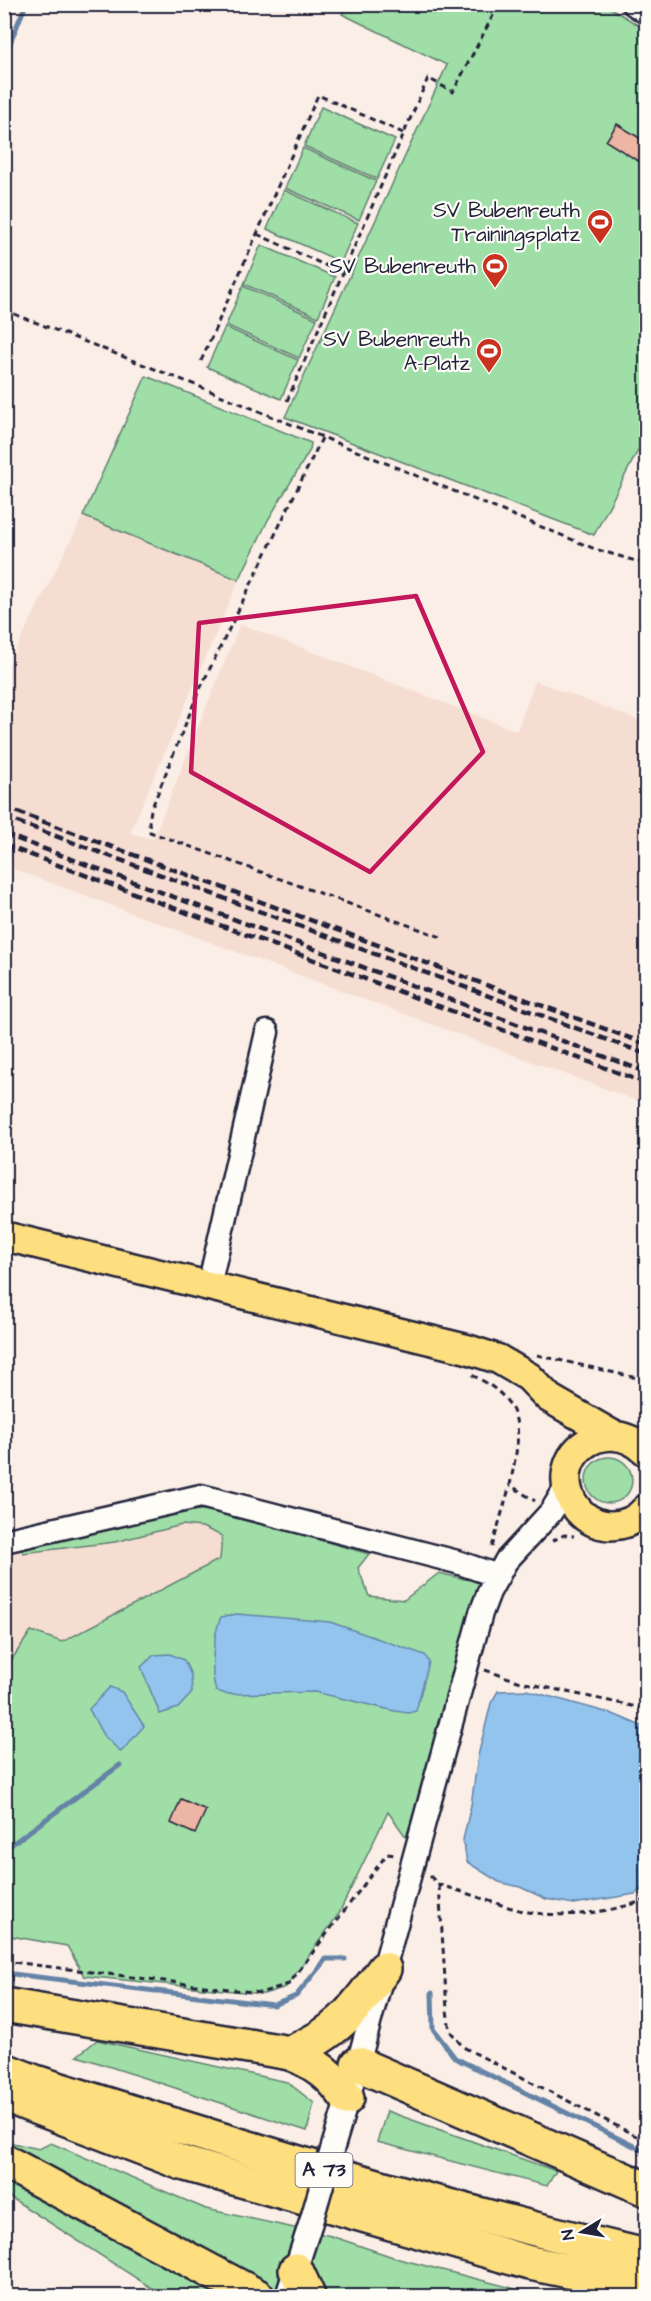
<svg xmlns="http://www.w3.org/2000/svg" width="651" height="2301" viewBox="0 0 651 2301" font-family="'Architects Daughter',sans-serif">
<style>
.built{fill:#f6ddd2}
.green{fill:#9fdea7;stroke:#608071;stroke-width:1.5}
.water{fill:#92c4ee;stroke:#6583a6;stroke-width:1.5}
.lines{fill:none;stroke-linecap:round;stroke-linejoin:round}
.stream{stroke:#6583a6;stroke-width:5}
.building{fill:#edb5a4;stroke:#22223b;stroke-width:1.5}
.minor-casing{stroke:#22223b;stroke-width:27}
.major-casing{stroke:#22223b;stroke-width:33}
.highway-casing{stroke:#22223b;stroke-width:38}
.path{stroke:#22223b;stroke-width:3;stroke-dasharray:6 4.5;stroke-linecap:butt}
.minor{stroke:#fdfcf7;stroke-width:22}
.major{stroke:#fedf80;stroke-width:28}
.highway{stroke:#fedf80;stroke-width:33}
.rail{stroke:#22223b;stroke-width:4.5;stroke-dasharray:9 4.5;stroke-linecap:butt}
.minor-bridge-casing{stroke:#22223b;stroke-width:27;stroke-linecap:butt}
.minor-bridge{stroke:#fdfcf7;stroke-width:22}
.marked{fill:none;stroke:#c2185b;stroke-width:4.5;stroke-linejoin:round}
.labels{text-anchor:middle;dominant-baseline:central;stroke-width:4.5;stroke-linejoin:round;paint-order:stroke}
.shield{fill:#fdfcf7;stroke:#646373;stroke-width:1.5}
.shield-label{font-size:20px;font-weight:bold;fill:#22223b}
.poi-label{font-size:21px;fill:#22223b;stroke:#fdfcf7;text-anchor:end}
</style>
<rect width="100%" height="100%" fill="#faeee6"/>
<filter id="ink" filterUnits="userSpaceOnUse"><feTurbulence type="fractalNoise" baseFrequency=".0167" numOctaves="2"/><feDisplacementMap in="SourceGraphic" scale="12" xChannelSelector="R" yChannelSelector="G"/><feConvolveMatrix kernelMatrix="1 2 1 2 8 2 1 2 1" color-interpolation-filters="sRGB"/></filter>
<g filter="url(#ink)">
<g class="built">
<path d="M83,516L239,580L130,833L153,839L240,624L517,731L535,681L646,723V1104L5,866L4,673Z"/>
<path d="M182,1525L202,1527L222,1536L220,1559L62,1643L31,1631L5,1671V1529L11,1530L22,1544L24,1552L115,1542Z"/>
</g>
<g class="green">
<path d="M345,5H606L646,30V435L594,535L285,417L447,65L342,14Z"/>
<path d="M321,107L395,140L377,179L304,146Z"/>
<path d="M303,148L376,181L359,220L285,188Z"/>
<path d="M284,190L358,223L341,262L267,229Z"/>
<path d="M261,245L335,277L318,317L244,284Z"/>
<path d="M243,286L317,319L299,358L226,325Z"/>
<path d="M225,327L298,360L281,399L207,367Z"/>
<path d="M146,376L311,443L310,450L268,520L239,580L83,516Z"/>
<circle cx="609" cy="1480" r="23"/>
<path d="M188,1509L222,1512L369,1554L358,1568L369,1596L404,1600L439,1573L464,1579L488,1581L467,1656L406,1837L388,1812L338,1915L286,1987L264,1994L84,1976L67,1946L5,1935L4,1671L31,1631L62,1642L220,1559L222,1536L202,1527L182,1525L115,1542L23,1553L22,1544Z"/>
<path d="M97,2040L287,2082L314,2103L307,2131L77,2056Z"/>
<path d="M387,2111L556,2171L547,2186L377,2142Z"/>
<path d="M4,2141L39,2149L51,2143L206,2209L331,2236L399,2259L543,2296H164L5,2194Z"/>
</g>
<g class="water">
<path d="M237,1614L330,1622L425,1655L429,1662L416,1711L409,1713L395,1711L315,1692L226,1694L216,1691C210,1674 213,1634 221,1617Z"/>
<path d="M170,1654L184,1660L191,1675L192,1693L178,1708L160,1714L141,1667L154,1655Z"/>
<path d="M110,1687L122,1692L144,1726L121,1752L103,1735L89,1709Z"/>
<path d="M526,1690L613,1714L646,1728V1886L635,1894L574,1904L546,1899L520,1887L499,1882L467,1862L463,1840L471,1805L478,1756L491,1703L498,1691Z"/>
</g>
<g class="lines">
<g class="stream">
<path d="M4,57L26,4"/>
<path d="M4,1850L120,1765"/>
<path d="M4,1973L274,2005L296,1996L326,1959H345"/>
<path d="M432,1993L433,2029L455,2058L646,2152"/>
</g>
</g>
<g class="building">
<path d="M617,124L646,142V166L606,141Z"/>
<path d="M181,1799L206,1810L195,1834L171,1823Z"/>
</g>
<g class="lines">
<g class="minor-casing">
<g id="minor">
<path d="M634,4L646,12"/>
<path d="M209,1286L267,1032"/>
<path d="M4,1541L201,1496L457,1562L498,1576"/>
<path d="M332,2150L358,2064L481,1613L489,1592L506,1561L551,1512L567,1486"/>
<path d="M287,2296L311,2222"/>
</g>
</g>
<g class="major-casing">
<g id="major">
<path d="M4,1236L467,1349L498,1359L529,1377L549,1398L613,1435"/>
<path d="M646,1451C603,1410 544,1459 575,1506C582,1516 593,1523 605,1525C621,1527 636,1521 646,1509"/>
</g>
</g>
<g class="highway-casing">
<g id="highway">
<path d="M4,2005L290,2053C316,2063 332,2076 347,2098"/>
<path d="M290,2053C339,2032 353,2011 384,1969"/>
<path d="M358,2064L646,2189"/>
<path d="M4,2070L35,2082C237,2145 440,2209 646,2256"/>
<path d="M4,2095L182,2163L530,2263L646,2287"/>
<path d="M4,2161L257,2296"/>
<path d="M296,2270L308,2296"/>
</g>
</g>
<g class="path">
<path d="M257,234L342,273"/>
<path d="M4,310L198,386L595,549L646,564"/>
<path d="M201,361L318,95L403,133"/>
<path d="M287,401L428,78L453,92L499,4"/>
<path d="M322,438L198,693L151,810L149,822L150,832L444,938"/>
<path d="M537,1355L646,1380"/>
<path d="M472,1375C528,1403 521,1431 510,1485L535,1501"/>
<path d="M552,1541L564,1535L574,1536"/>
<path d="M492,1547L510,1485"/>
<path d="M485,1670L521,1682L646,1709"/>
<path d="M430,1876L439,1885C466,1892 492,1903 519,1910C561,1920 606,1913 646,1900"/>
<path d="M439,1885L447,2010L450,2031L463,2047L646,2141"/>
<path d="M4,1961L260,1993L289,1984L387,1854L395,1855"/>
</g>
<use href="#minor" class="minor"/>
<use href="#major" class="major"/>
<use href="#highway" class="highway"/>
<g class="rail">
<path d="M4,807L646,1044"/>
<path d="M4,817L646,1054"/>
<path d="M4,834L646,1072"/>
<path d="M4,845L646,1083"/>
</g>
<g class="minor-bridge-casing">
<path id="minor-bridge" d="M311,2222L332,2150"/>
</g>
<use href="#minor-bridge" class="minor-bridge"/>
</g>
</g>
<path class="marked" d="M416,596L483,752L370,872L191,772L199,623Z"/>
<defs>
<g id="stadium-pin" transform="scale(1.35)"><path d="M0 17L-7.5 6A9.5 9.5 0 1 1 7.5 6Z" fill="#c8321e" stroke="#fdfcf7"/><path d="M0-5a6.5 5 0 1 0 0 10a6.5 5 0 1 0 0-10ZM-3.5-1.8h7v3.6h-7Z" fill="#fff"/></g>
</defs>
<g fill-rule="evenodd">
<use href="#stadium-pin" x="600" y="222"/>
<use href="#stadium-pin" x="495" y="266"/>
<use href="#stadium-pin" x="489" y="351"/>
</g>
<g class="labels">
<rect class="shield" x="295.5" y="2153" width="57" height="34" rx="4.5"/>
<g class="shield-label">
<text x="324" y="2170">A 73</text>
</g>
<g class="poi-label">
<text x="580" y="210">SV Bubenreuth<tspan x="580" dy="24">Trainingsplatz</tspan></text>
<text x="476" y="266">SV Bubenreuth</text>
<text x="470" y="339">SV Bubenreuth<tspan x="470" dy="24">A-Platz</tspan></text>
</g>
</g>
<rect width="651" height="2301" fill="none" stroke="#fdfcf7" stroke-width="24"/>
<rect x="12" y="12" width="627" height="2277" fill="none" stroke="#22223b" stroke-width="2" filter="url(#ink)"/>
<g transform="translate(582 2232) rotate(259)" stroke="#fdfcf7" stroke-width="4.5" paint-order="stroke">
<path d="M0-4.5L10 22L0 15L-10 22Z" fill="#22223b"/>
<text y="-9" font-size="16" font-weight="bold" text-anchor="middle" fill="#22223b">N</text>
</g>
</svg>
